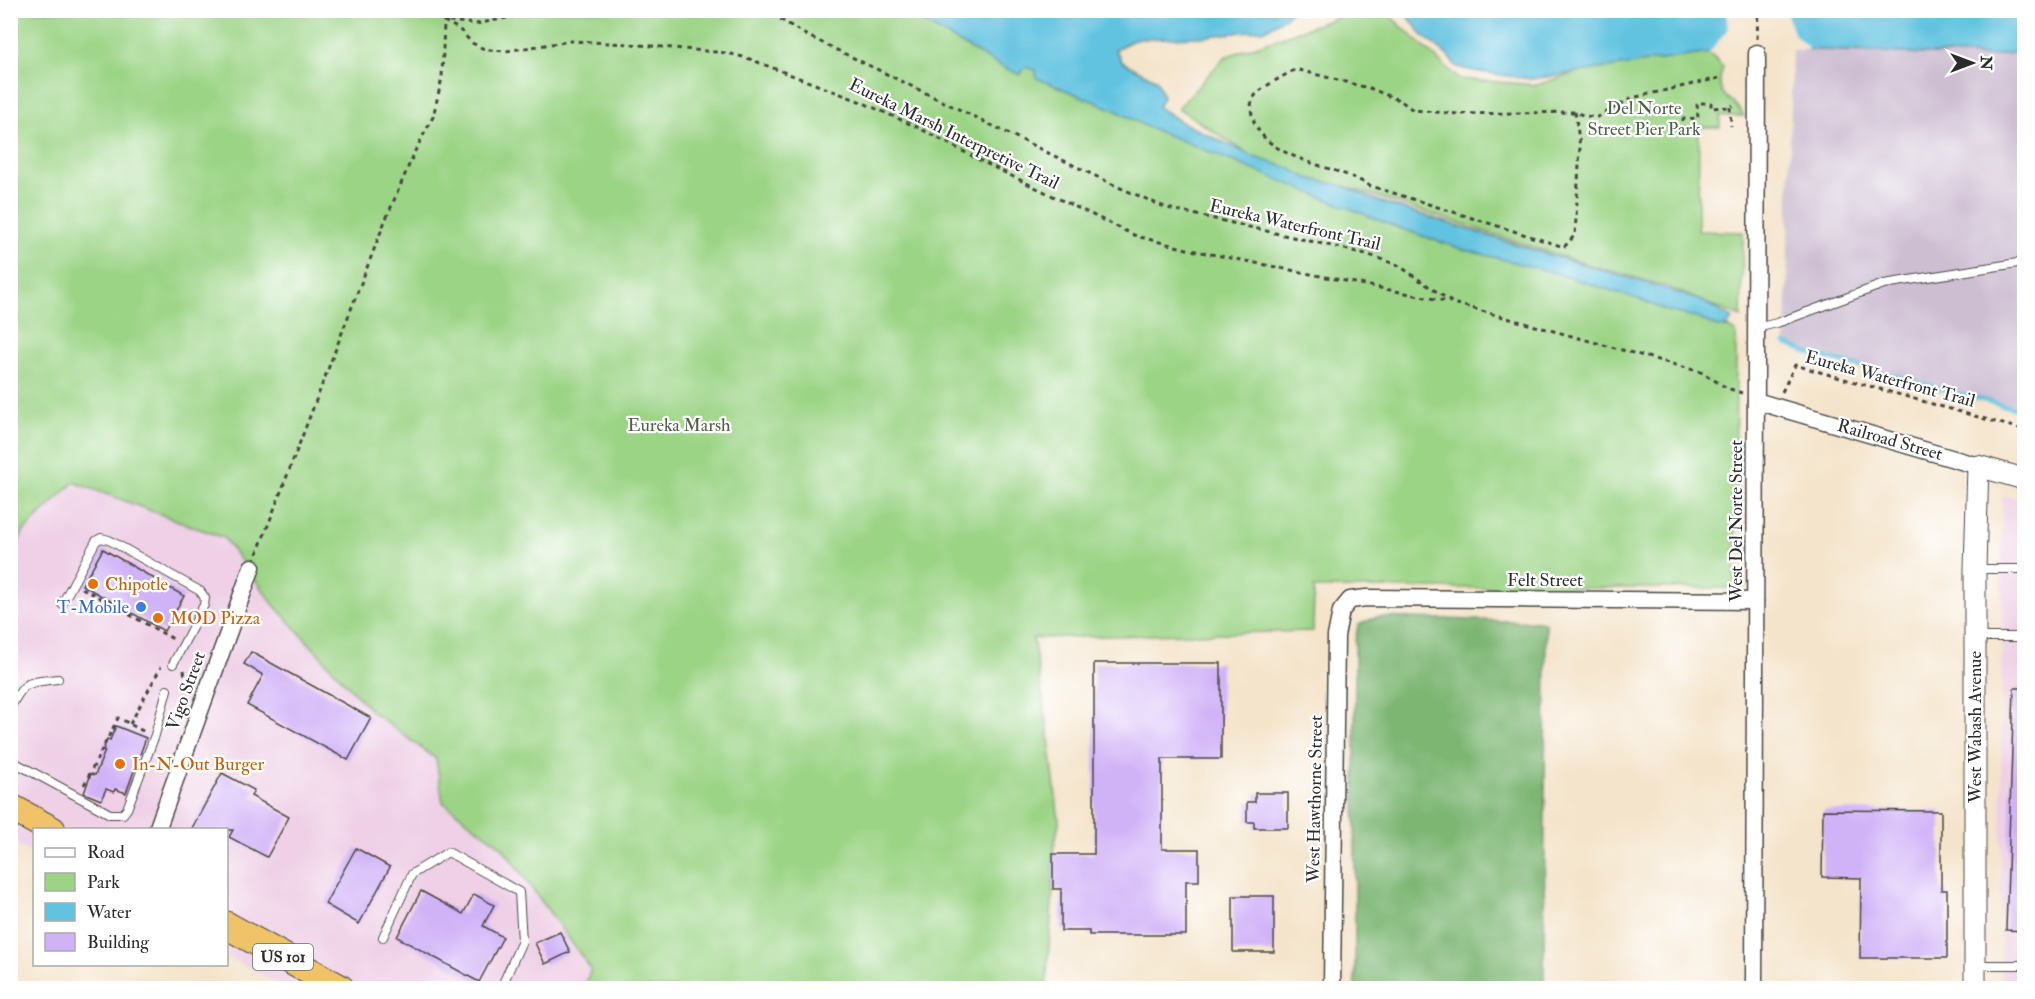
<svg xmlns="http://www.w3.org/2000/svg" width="2035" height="999" viewBox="0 0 2035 999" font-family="'IM FELL Double Pica',serif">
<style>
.built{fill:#efd0e6}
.industrial{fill:#cdbed2}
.green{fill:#9cd486;stroke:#648058;stroke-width:1.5;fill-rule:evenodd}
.forest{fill:#7db673;stroke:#54704f;stroke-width:1.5}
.water{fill:#62c3e0;stroke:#467786;stroke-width:1.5}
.pier{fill:#f4e4cb}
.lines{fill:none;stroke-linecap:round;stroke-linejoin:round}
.stream{stroke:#62c3e0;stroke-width:4.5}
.building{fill:#d0b2f7}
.service-casing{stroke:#494743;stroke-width:10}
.minor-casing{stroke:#494743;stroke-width:19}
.tertiary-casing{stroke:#494743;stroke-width:23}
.trunk-casing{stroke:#494743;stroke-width:29}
.path{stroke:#494743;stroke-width:3;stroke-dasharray:4.5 4.5;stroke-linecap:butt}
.service{stroke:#fff;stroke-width:8}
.minor{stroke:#fff;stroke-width:16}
.tertiary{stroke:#fff;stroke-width:21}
.trunk{stroke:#f1c369;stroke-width:27}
.food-dot{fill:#e8710a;stroke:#fff;stroke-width:2}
.shop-dot{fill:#3f7fe0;stroke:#fff;stroke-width:2}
.labels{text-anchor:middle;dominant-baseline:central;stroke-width:4.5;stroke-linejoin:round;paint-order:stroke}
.shield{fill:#fff;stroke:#6b6b6b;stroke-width:1.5}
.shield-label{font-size:16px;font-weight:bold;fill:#2b2b2b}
.park-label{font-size:18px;fill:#4d5e46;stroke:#fff}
.street-label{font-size:18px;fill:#2b2b2b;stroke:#fff}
.food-label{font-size:18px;fill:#c56008;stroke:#fff;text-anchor:start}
.shop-label{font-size:18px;fill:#366cbe;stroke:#fff;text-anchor:end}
</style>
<rect width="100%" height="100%" fill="#fff"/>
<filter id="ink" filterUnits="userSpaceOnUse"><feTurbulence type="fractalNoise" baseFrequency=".0167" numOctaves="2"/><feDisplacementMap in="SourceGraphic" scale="12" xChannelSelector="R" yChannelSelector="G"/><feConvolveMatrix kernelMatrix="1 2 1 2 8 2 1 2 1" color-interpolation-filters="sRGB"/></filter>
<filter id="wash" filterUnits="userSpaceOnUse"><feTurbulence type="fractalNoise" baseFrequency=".008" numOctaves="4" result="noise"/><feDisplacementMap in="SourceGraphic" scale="24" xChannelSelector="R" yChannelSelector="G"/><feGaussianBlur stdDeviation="1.35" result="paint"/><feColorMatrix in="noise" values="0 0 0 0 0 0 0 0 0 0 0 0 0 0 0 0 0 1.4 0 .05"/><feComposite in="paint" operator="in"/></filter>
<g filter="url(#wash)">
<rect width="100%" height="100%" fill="#f4e4cb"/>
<g class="built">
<path d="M74,482L224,538L274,605L371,711L436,759L443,802L502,847L591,969L584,988H286L227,956L226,830H34V854L11,841V556L24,531Z"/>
<path d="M2002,495L2024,501V988H2001Z"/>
</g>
<path class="industrial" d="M1792,49L1990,56L2024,51V411L1809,353L1786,344Z"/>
<path class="green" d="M11,11H1195L1115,49L1122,62L1157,80L1163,97L1158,107L1183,123L1248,154L1178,108L1225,57L1355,11L1387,13L1459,79L1537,85L1575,73L1531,79L1457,67L1447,55L1437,47L1691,55L1709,53L1723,67C1712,99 1732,95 1744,116H1720V127H1699L1698,231L1743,232L1741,317L1703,302L1732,318L1727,327L1736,332L1735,588H1314L1313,631L1033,638L1048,730L1059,822L1053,854V889L1046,988H584L591,969L502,847L443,802L436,759L371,711L274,605L224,538L74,482L24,531L11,556ZM1344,186L1590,265L1668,287L1699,300L1378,201Z"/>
<path class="forest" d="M1376,617L1546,622L1544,988H1355V641L1358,625Z"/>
<g class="water">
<path d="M903,11H1291L1287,16L1267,29L1200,37L1135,39L1115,49L1122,62L1157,80L1163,97L1158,107L1183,123L1254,157L1289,168L1307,178L1344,186L1378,201L1546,254L1654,285L1702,301L1732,318L1727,327H1717L1695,317L1667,311L1641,300L1552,272L1458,248L1393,226L1145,126L1117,111L1036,78V70L1025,67L1020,75L995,63Z"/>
<path d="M1402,11H1739L1731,33L1709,53L1531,79L1479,72L1457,67L1447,55L1422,35L1405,12Z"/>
<path d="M1783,11H2024V51L1990,56L1792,49Z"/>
</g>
<g class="pier">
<path d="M1742,10L1734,35L1711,55L1709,53L1728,29L1726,11Z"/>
<path d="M1780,10L1788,11V18L1795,35L1810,50H1789L1784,37Z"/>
</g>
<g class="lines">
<path class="stream" d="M1786,344L1809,353L2024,411"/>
</g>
<g id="blocks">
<g class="building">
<path d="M103,549L184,596L164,631L82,585Z"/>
<path d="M251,652L371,718L348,760L247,705L263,675L244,664Z"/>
<path d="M1094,663H1221V759H1162V849H1199V881H1186V935H1089V931H1061V889H1053V854H1094Z"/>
<path d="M2014,688H2025V931L2006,930Z"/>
<path d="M116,726L146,738L126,793L115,789L114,792L106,789L101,800L84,793L91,774L95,775L105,751L103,750L107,739L110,740Z"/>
<path d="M222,773L254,790L251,796L289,817L267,857L229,837L233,830H191Z"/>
<path d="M1255,793H1288V828H1254V822H1247V802H1255Z"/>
<path d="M1823,810L1941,811V890H1947V958H1860L1861,878L1822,877Z"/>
<path d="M356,848L390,867L359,924L325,904Z"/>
<path d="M421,891L463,914L474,894L494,905L483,926L503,937L479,982L397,937Z"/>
<rect x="1233" y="896" width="41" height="56"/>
<path d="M560,932L570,952L545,964L535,943Z"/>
</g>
</g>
</g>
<g filter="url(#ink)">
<use href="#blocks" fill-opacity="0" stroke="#494743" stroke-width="1.5"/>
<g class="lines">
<g class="service-casing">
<g id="service">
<path d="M1756,328L1777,323L1884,284L2024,262"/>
<path d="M1975,569H2024"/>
<path d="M62,604L96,541L101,538L109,540L200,591L205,598L204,605L173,664"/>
<path d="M1976,637H2024"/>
<path d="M10,708C26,679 26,683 58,679"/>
<path d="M10,760L110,814H123L127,809L155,735L167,690"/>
<path d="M383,937L412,874L448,852L519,892L522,941L501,988"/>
<path d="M1975,965H2024"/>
</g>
</g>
<g class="minor-casing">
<g id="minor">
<path d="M1756,401L1978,466"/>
<path d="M157,830L252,567"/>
<path d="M1332,988L1336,636L1341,611L1350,600L1366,598L1755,601"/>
<path d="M1754,988L1757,53"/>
</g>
</g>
<g class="tertiary-casing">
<path id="tertiary" d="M1975,988V569L1978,466L2024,479"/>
</g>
<g class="trunk-casing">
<g id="trunk">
<path d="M10,807L52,830"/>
<path d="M226,925L340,988"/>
</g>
</g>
<g class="path">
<path d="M429,10L443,19"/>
<path d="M622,10H674"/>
<path d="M765,10L806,35L866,64L1116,186L1167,208L1366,254L1398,265L1453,303L1701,372L1727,388L1742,393"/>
<path d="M444,21L459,29L472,43L482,48L491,50L506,51L571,41L630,44L727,53L747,58L859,101L919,128L989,165L1136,236L1191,250L1450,302"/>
<path d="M449,21L476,24L527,14L613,10"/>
<path d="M1757,39L1758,10"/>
<path d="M1730,107L1731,126"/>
<path d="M1575,112L1580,147L1575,235L1564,247L1368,185C1336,164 1262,161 1252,115C1251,110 1250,103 1254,97C1260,88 1282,77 1292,71L1299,70L1372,89L1401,101L1413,110L1458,114L1575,112L1585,116L1598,117L1632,98L1719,78"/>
<path d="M1676,131H1684L1683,119L1698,118L1697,103H1711V108L1730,107L1733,105"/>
<path d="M1782,392L1795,365L2024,430"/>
<path d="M257,554L383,226L415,151L433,117L442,78L444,21L439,10"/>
<path d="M82,588L173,639"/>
<path d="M184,670L185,677L194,681"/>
<path d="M130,724L161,667"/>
<path d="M84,785L118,718C128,722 135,728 146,732"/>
</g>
<use href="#service" class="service"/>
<use href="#minor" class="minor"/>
<use href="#tertiary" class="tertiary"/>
<use href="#trunk" class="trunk"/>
</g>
</g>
<g class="food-dot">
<circle cx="93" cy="584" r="6"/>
<circle cx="158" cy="618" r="6"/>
<circle cx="120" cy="764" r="6"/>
</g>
<circle class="shop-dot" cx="141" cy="607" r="6"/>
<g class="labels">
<rect class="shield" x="253" y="944" width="60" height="26" rx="4.5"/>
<g class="shield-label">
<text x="283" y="957">US 101</text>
</g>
<g class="park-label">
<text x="1644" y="108">Del Norte<tspan x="1644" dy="21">Street Pier Park</tspan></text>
<text x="679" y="425">Eureka Marsh</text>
</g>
<g class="street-label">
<text transform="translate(954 134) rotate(26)">Eureka Marsh Interpretive Trail</text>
<text transform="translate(1295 225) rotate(13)">Eureka Waterfront Trail</text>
<text transform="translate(1890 379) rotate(15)">Eureka Waterfront Trail</text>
<text transform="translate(1890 440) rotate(16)">Railroad Street</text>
<text transform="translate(1736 521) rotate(-90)">West Del Norte Street</text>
<text x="1545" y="580">Felt Street</text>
<text transform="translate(186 691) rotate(-70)">Vigo Street</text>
<text transform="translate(1975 727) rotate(-90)">West Wabash Avenue</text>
<text transform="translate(1315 799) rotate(-89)">West Hawthorne Street</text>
</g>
<g class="food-label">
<text x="105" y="584">Chipotle</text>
<text x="170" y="618">MOD Pizza</text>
<text x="132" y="764">In-N-Out Burger</text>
</g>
<g class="shop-label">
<text x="129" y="607">T-Mobile</text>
</g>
</g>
<rect width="2035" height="999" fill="none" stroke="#fff" stroke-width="36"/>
<rect x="33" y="828" width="195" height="138" fill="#ffffff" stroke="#aaaaaa" stroke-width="1.5"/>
<rect x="45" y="848" width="30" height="9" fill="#ffffff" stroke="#aaaaaa" stroke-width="1.5"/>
<text x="87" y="858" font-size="18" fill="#2b2b2b">Road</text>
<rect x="45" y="873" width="30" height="18" fill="#9cd486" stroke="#aaaaaa" stroke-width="1.5"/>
<text x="87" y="888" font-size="18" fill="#2b2b2b">Park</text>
<rect x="45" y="903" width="30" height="18" fill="#62c3e0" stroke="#aaaaaa" stroke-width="1.5"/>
<text x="87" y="918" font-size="18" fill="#2b2b2b">Water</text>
<rect x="45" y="933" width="30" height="18" fill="#d0b2f7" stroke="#aaaaaa" stroke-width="1.5"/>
<text x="87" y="948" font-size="18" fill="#2b2b2b">Building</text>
<g transform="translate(1972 63) rotate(90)" stroke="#ffffff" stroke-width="4.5" paint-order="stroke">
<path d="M0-4.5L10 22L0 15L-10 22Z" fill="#2b2b2b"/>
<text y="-9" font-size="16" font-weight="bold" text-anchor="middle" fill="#2b2b2b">N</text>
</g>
</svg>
